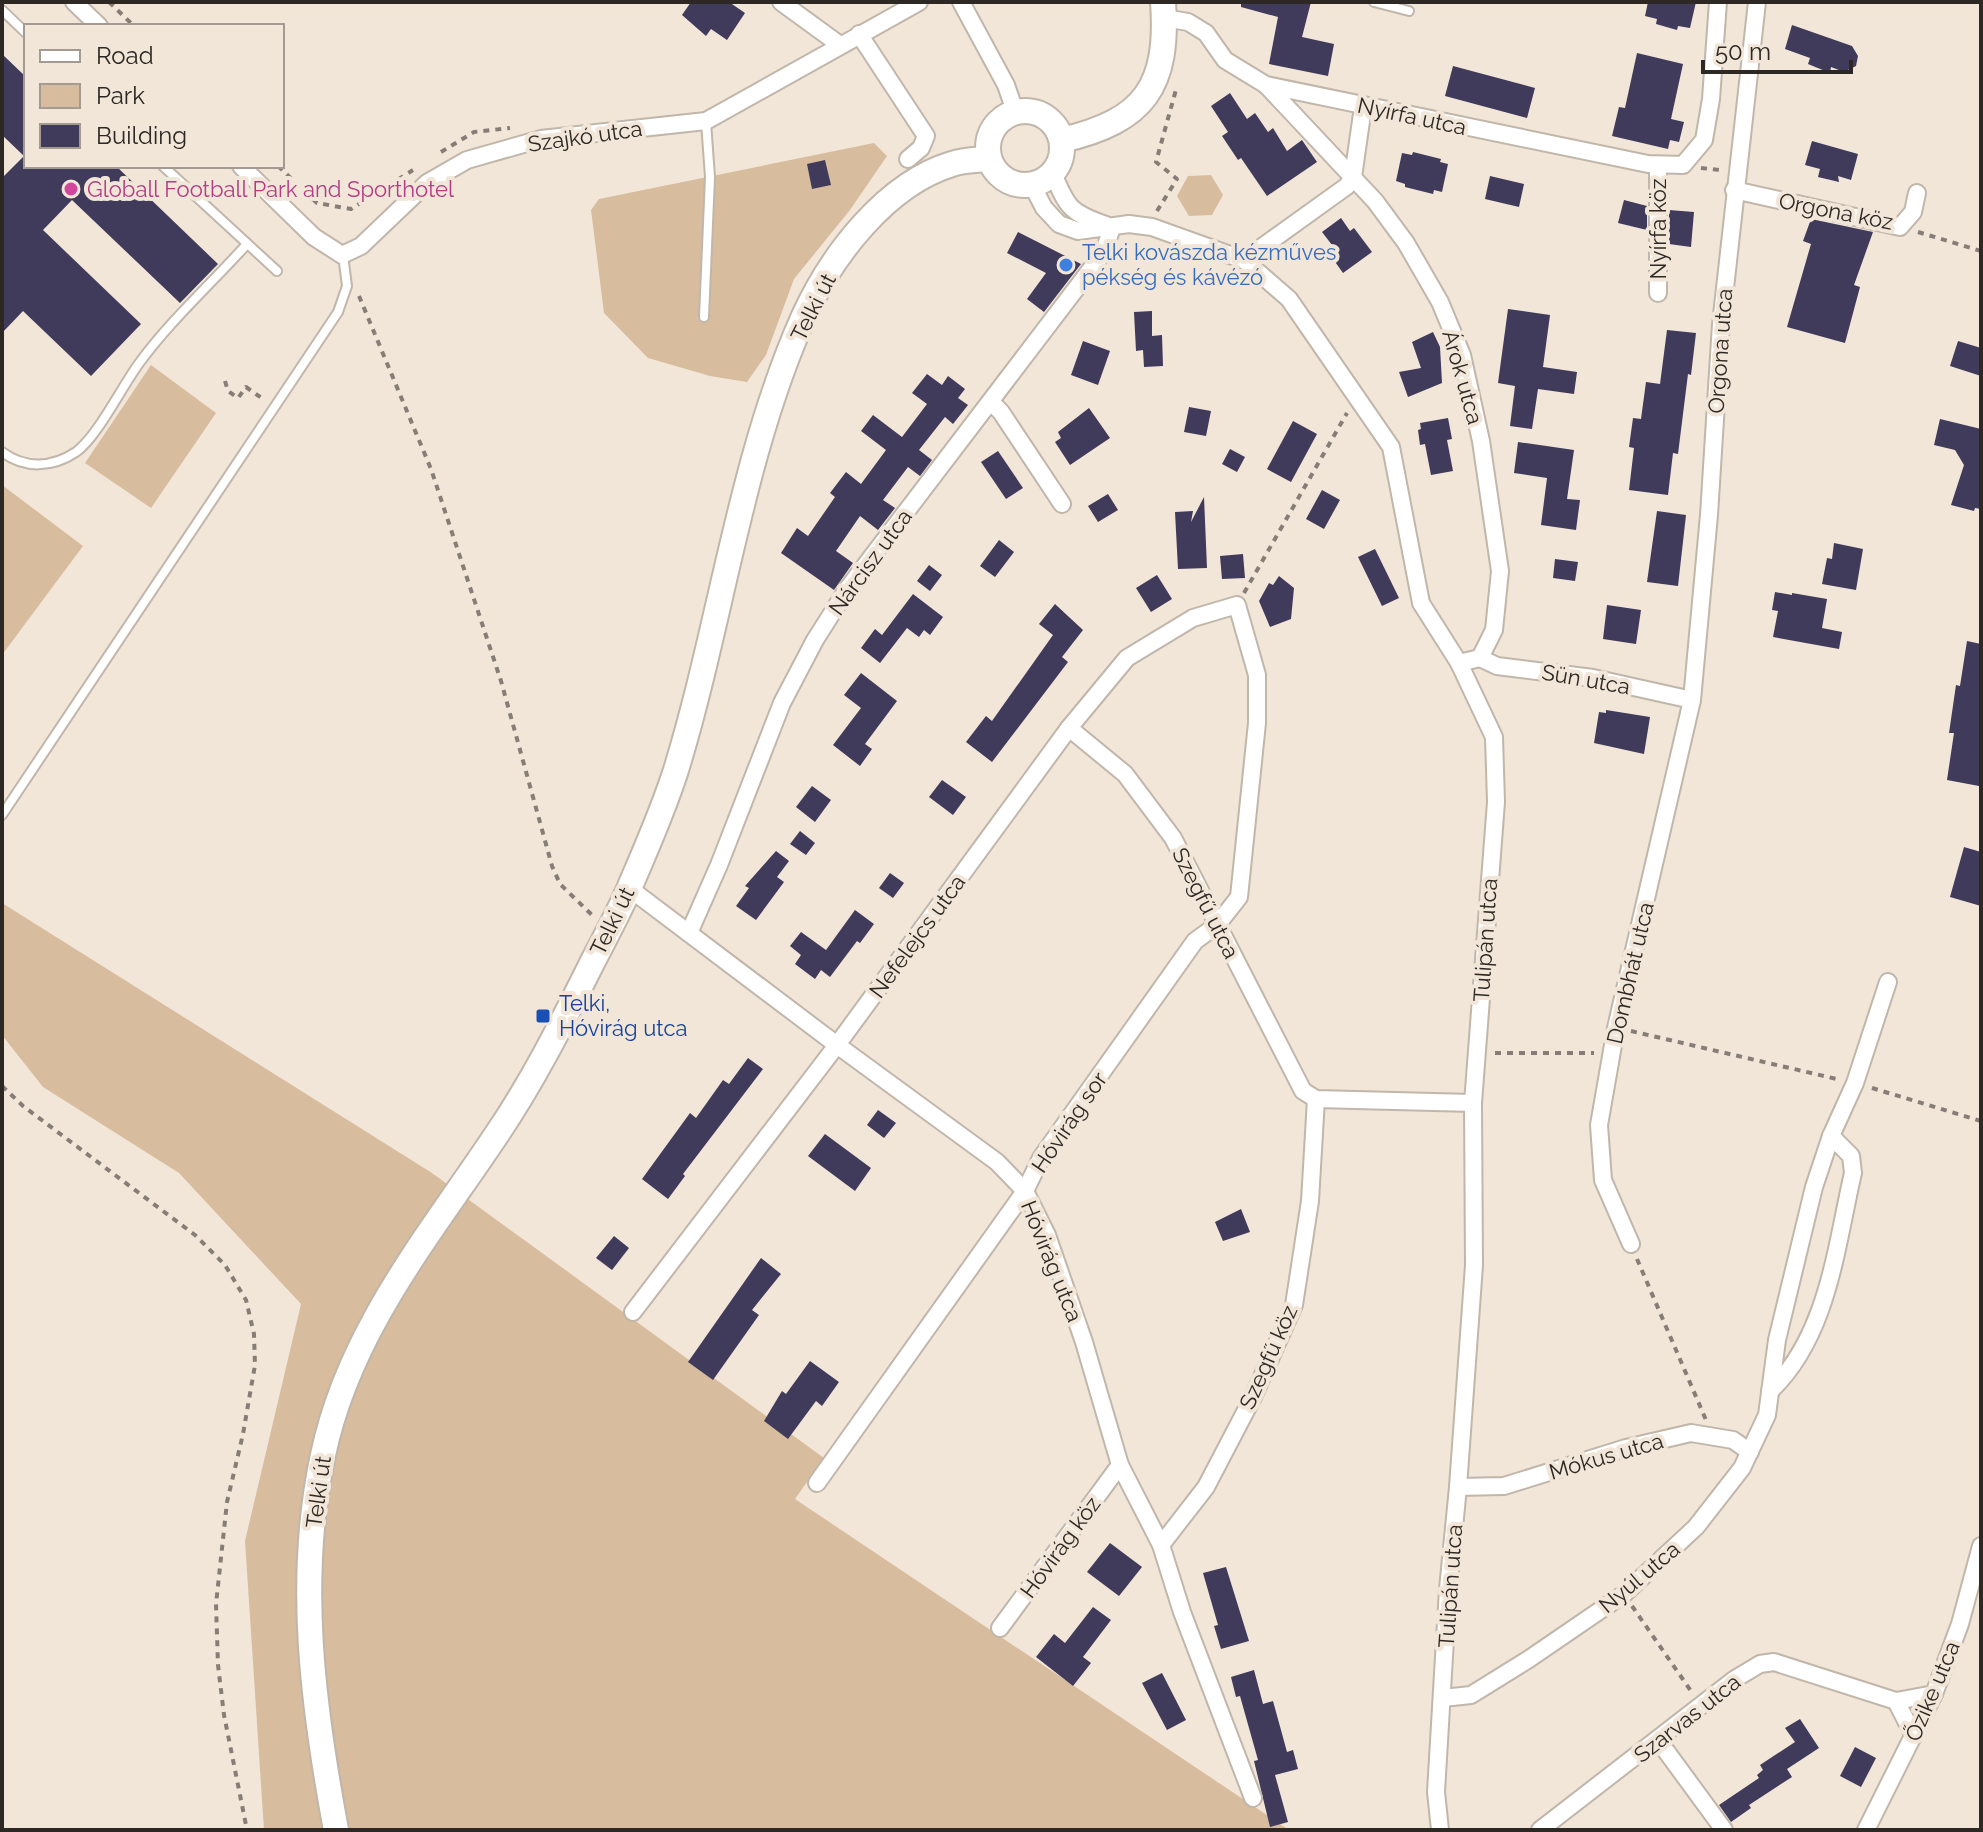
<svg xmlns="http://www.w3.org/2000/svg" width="1983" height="1832" viewBox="0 0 1983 1832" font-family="Raleway,sans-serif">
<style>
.green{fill:#d8bc9e}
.building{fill:#403a5b}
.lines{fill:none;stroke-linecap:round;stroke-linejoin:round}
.lane-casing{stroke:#c1b6aa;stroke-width:12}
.street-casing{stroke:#c1b6aa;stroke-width:20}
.secondary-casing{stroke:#c1b6aa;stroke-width:28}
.path{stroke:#867e76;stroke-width:4;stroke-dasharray:6 6;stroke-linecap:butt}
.lane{stroke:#fff;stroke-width:8}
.street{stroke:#fff;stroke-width:16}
.secondary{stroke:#fff;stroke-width:24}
.hotel-dot{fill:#d1479c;stroke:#f2e6d9;stroke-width:3}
.shop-dot{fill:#3f7fe0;stroke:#f2e6d9;stroke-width:3}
.transit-dot{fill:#1a4fb4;stroke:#f2e6d9;stroke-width:3}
.labels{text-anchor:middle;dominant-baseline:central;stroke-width:8;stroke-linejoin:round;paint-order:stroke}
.street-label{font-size:22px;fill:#2d2824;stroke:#f2e6d9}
.hotel-label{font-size:22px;fill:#b23c85;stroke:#f2e6d9;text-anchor:start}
.shop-label{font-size:22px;fill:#366cbe;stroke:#f2e6d9;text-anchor:start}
.transit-label{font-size:22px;fill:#164399;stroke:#f2e6d9;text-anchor:start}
</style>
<rect width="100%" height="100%" fill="#f2e6d9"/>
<g class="green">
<path d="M874,143L887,156L850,210L794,279L766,355L747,382L710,376L648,358L604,313L591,210L599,199Z"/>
<path d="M1211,175L1223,195L1212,215L1189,216L1177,196L1188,176Z"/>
<path d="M151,365L216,413L151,508L85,463Z"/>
<path d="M2,485L83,546L2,655Z"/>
<path d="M2,903L432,1173L824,1458L795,1499L1289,1830H264L245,1541L301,1304L179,1173L43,1087L2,1035Z"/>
</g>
<g class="building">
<path d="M691,2H729L745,13L727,40L711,29L706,36L682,15Z"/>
<path d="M1241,2H1311L1302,37L1334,44L1328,76L1269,64L1278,17L1241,7Z"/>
<path d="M1648,2H1696L1690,28L1678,26L1677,30L1656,24L1657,19L1645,16Z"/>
<path d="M1792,25L1852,46L1858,56L1856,66L1844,72L1831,67L1830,73L1808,64L1810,58L1785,49Z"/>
<path d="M1637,53L1683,64L1671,119L1684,122L1679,142L1670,140L1668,149L1612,136L1619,107L1625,108Z"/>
<path d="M2,54L26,77V166H116L218,264L180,303L72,200L43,230L141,324L91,376L23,311L2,333V178L24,156L2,135Z"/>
<path d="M1453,66L1535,88L1527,118L1445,96Z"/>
<path d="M1230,93L1247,119L1255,113L1268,132L1273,128L1287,151L1302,140L1317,162L1267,196L1241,158L1238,160L1222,136L1228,132L1211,106Z"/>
<path d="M1812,141L1858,154L1851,180L1838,176L1839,182L1818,177L1820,169L1805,165Z"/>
<path d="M1413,152L1441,159L1440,162L1448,164L1442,192L1434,190L1433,194L1405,187V184L1396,181L1402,153L1412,155Z"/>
<path d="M825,160L831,185L812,189L807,164Z"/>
<path d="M1490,176L1524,184L1519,207L1485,199Z"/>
<path d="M1624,200L1647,206V230L1618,223Z"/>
<path d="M1669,210L1694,212L1691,247L1669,244Z"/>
<path d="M1341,218L1350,231L1354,228L1372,252L1343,273L1326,249L1332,245L1322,232Z"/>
<path d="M1811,219L1873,232L1854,285L1860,287L1845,343L1787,327L1811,244L1803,241Z"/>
<path d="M1018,232L1081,264L1044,312L1027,299L1046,273L1007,253Z"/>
<path d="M1508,309L1550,315L1543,367L1577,372L1574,394L1538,389L1532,429L1510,426L1515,386L1498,383Z"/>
<path d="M1152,311V336L1162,335L1163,366L1144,367L1143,350L1136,351L1134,312Z"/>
<path d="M1667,330L1696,333L1691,375L1688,374L1678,454L1673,453L1668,495L1629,490L1634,448L1629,447L1633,418L1641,419L1646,382L1660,384Z"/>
<path d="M1433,332L1440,347L1442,383L1408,397L1399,372L1421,368L1412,342Z"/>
<path d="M1083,341L1110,351L1098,385L1071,375Z"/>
<path d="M1958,341L1981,348V376L1950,366Z"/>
<path d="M927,374L942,385L948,376L965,389L958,398L968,405L953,424L945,417L919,450L932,460L920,476L908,467L883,500L895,508L878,530L860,516L836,551L853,563L834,590L781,553L797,528L808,536L835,497L830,493L846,472L861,484L886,450L861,431L873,415L902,437L927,404L912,393Z"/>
<path d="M1189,407L1211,411L1206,436L1184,432Z"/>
<path d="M1089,408L1110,438L1070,465L1055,442L1061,438L1058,432Z"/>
<path d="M1448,418L1452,439L1447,440L1453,471L1431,475L1425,444L1420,445L1418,430L1421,429L1420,423Z"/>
<path d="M1940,419L1981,429V509L1975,508L1974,511L1951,505L1964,465L1955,450L1934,445Z"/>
<path d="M1293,421L1317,434L1291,482L1267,469Z"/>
<path d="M1518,442L1574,450L1567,499L1580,500L1576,530L1541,525L1547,478L1514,473Z"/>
<path d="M1230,449L1245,457L1237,472L1222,464Z"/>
<path d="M998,451L1023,488L1006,499L981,462Z"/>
<path d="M1322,490L1340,500L1324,529L1306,519Z"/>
<path d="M1108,494L1118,510L1098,522L1088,506Z"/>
<path d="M1204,497L1207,568L1178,569L1175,512L1193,511L1191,522Z"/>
<path d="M1657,511L1686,515L1678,586L1647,582Z"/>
<path d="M999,540L1014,552L995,577L980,566Z"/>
<path d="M1834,543L1863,549L1856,590L1822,584L1827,558L1832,559Z"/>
<path d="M1375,549L1399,598L1382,606L1358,557Z"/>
<path d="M1243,554L1245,578L1222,579L1220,556Z"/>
<path d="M1555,559L1578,562L1575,581L1553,578Z"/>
<path d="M929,565L942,575L930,591L917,581Z"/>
<path d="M1157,575L1172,599L1151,612L1136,588Z"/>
<path d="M1279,576L1294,588L1291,619L1270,627L1259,601L1269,583L1273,585Z"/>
<path d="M1775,592L1792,595V593L1827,599L1822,628L1842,632L1839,649L1773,637L1778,611L1772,610Z"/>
<path d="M913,594L943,617L930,635L924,630L919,637L907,628L880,663L861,648L875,629L882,635Z"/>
<path d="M1055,604L1083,630L1062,657L1068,662L992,762L966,742L986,716L992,721L1053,635L1039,624Z"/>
<path d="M1607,605L1641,610L1636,644L1603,639Z"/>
<path d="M1967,641L1981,644V770L1979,786L1947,780L1954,733H1949L1956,685L1960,686Z"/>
<path d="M861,673L897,701L865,744L872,749L860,766L833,745L861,708L844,695Z"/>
<path d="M1606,710L1650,717L1644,754L1594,743L1599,712L1606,713Z"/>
<path d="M942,780L966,797L953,815L929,797Z"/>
<path d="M812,786L831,800L815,822L796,807Z"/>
<path d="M800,831L815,843L806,855L790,844Z"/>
<path d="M1964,847L1981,852V906L1950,897Z"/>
<path d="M776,851L789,861L777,877L784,882L756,920L736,906L749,888L745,886Z"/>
<path d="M890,873L904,883L893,898L879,888Z"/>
<path d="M855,910L874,924L860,943L857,941L830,977L821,970L815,979L795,964L801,955L790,946L801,932L826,950Z"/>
<path d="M748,1058L763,1069L683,1174L685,1176L668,1199L642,1179L690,1113L696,1118L723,1080L729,1084Z"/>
<path d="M878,1110L896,1123L884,1138L867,1125Z"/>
<path d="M825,1134L871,1168L855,1191L808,1156Z"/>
<path d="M1241,1209L1250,1232L1223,1241L1215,1222Z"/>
<path d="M614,1236L629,1248L612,1270L596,1258Z"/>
<path d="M761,1258L781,1274L752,1310L759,1315L713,1380L688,1362Z"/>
<path d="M810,1361L839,1382L822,1406L816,1401L788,1439L764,1421L782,1391L786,1394Z"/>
<path d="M1110,1543L1142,1567L1119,1596L1087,1572Z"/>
<path d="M1226,1567L1249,1641L1221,1649L1214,1626L1218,1625L1203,1573Z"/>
<path d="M1093,1607L1111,1620L1083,1657L1091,1663L1073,1686L1036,1657L1054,1634L1065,1643Z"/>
<path d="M1254,1670L1263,1704L1273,1701L1287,1752L1293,1750L1298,1769L1275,1775L1288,1822L1270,1827L1254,1761L1258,1760L1240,1696L1236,1697L1231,1677Z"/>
<path d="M1162,1673L1186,1720L1167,1730L1142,1683Z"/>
<path d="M1800,1719L1819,1748L1787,1769L1792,1777L1749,1805L1751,1808L1731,1822L1719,1805L1759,1778L1757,1775L1763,1770L1760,1765L1795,1742L1785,1728Z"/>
<path d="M1855,1747L1876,1758L1861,1787L1840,1776Z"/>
</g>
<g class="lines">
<g class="lane-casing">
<g id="lane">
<path d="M1374,2L1409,11"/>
<path d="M2,10L26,33"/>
<path d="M163,166L277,271"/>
<path d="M704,317L710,177L706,122"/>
<path d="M2,452C25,469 52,468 76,452C98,436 122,386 140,362C171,320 212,283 247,244"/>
<path d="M2,815L338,312L347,286L343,255"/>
</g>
</g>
<g class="street-casing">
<g id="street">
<path d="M74,2L99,26"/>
<path d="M781,2L840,45"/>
<path d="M961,2L1006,85L1015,111"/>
<path d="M1164,18L1188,22L1206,33L1225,60L1266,85L1648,164L1683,165L1704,140L1711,99L1718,2"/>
<path d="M859,34L926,136L921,148L908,159"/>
<path d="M1267,86L1375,201L1406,243L1440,302L1462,355L1481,441L1500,571L1494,630L1480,658L1459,663"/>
<path d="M241,166L314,237L342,255L361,246L427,183L467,160L541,139L706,121L919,2"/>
<path d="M1053,173C1067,208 1071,213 1106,225"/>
<path d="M1032,185L1044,208L1059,224L1078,231L1129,224L1152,227L1244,260L1289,299L1391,447L1421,603L1459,663L1494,737L1496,802L1473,1103L1474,1265L1458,1487L1448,1589L1436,1792L1440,1830"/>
<path d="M1734,190L1900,227L1913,212L1917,193"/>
<path d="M1244,260L1347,186L1353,177L1363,107"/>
<path d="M1658,293V165"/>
<path d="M991,402L1001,412L1062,504"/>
<path d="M1480,658L1497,666L1593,678L1692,700"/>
<path d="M1069,728L1125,774L1173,838L1303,1091L1316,1099L1473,1103"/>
<path d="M629,888L837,1045L997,1162L1025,1191L1047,1235L1084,1342L1120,1465L1161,1545L1182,1612L1253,1798"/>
<path d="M689,933L719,865L782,703L815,640L848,588L1104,252L1112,227"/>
<path d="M1631,1244L1603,1180L1599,1125L1616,1028L1692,700L1709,515L1721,324L1757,2"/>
<path d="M633,1312L837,1045L1069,728L1127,658L1193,618L1237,605L1257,675V723L1239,897L1217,925L1195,941L1041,1158L1025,1191L817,1483"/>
<path d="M1770,1391C1828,1337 1836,1246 1853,1173L1851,1156L1831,1136"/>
<path d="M1458,1487L1504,1486L1626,1448L1691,1433L1733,1440L1750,1452"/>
<path d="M1161,1545L1206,1487L1254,1395L1294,1305L1310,1201L1316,1099"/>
<path d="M1000,1628L1120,1465"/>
<path d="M1443,1698L1471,1695L1529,1659L1624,1594L1696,1527L1742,1468L1767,1415L1777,1340L1814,1187L1831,1136L1855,1083L1888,982"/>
<path d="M1896,1701L1914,1736"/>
<path d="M1658,1740L1724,1830"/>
<path d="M1540,1830L1735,1679L1760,1664L1774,1662L1896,1701L1934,1694"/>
<path d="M1866,1830L1934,1694L1960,1624L1981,1546"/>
</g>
</g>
<g class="secondary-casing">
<g id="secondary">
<circle cx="1025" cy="148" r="37"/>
<path d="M1062,140C1145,121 1169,86 1163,2"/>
<path d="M336,1830C313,1707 296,1579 323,1455C349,1331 429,1236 497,1134C533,1081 561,1025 589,969C603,941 619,913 631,884C647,847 664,808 676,770C722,620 740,459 804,316C832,255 886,184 952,164C963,160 977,160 989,159"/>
</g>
</g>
<g class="path">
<path d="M109,2L134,26"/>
<path d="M441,152L474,132L510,128"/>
<path d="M278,166L317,203L351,209L413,170"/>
<path d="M1701,168L1720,170"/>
<path d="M1157,211L1177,179L1156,162L1177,86"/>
<path d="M1918,232L1981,251"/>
<path d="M359,296L431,469L501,681L552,866L560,884L592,915"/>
<path d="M225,381L228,391L238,398L246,387L263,399"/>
<path d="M1244,593L1347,413"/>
<path d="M1631,1031L1841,1080"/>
<path d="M1495,1053H1594"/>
<path d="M2,1086L23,1106L195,1235L225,1265L246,1300L254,1334L255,1365L243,1434L227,1502L216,1604L218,1665L224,1715L247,1830"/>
<path d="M1872,1088L1981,1121"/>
<path d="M1637,1259L1706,1420"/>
<path d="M1632,1606L1691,1691"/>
</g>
<use href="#lane" class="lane"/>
<use href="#street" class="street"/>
<use href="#secondary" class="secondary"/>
</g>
<circle class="hotel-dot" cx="71" cy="189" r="8"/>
<circle class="shop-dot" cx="1066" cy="265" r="8"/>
<rect class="transit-dot" x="535" y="1008" width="16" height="16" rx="4"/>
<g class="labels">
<g class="street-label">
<text transform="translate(1412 116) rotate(12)">Nyírfa utca</text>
<text transform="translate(585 136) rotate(-8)">Szajkó utca</text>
<text transform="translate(1836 211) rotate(11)">Orgona köz</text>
<text transform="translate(1658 229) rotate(-90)">Nyírfa köz</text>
<text transform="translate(813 307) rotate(-63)">Telki út</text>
<text transform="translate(1720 351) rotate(-86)">Orgona utca</text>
<text transform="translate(1463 377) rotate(74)">Árok utca</text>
<text transform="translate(870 562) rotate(-54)">Nárcisz utca</text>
<text transform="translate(1586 679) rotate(10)">Sün utca</text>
<text transform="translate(1206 903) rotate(63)">Szegfű utca</text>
<text transform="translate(612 921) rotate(-64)">Telki út</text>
<text transform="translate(917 936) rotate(-54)">Nefelejcs utca</text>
<text transform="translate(1485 940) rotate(-86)">Tulipán utca</text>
<text transform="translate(1630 973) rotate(-77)">Dombhát utca</text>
<text transform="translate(1069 1122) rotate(-56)">Hóvirág sor</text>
<text transform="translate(1052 1261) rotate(68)">Hóvirág utca</text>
<text transform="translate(1268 1357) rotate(-66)">Szegfű köz</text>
<text transform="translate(1606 1456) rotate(-16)">Mókus utca</text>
<text transform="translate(318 1492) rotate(-82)">Telki út</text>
<text transform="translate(1060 1547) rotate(-54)">Hóvirág köz</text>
<text transform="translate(1639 1577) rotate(-40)">Nyúl utca</text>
<text transform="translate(1450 1586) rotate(-86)">Tulipán utca</text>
<text transform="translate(1932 1691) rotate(-67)">Őzike utca</text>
<text transform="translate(1687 1718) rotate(-38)">Szarvas utca</text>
</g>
<g class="hotel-label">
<text x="87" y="189">Globall Football Park and Sporthotel</text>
</g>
<g class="shop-label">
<text x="1082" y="252">Telki kovászda kézműves<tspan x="1082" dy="25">pékség és kávézó</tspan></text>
</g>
<g class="transit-label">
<text x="559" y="1003">Telki,<tspan x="559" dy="25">Hóvirág utca</tspan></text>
</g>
</g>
<rect width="1983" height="1832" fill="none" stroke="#2d2824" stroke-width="8"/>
<rect x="24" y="24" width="260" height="144" fill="#f2e6d9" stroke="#a39a91" stroke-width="2"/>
<rect x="40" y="50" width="40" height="12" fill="#ffffff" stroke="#a39a91" stroke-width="2"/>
<text x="96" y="64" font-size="24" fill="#2d2824">Road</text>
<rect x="40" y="84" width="40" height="24" fill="#d8bc9e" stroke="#a39a91" stroke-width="2"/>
<text x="96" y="104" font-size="24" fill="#2d2824">Park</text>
<rect x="40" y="124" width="40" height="24" fill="#403a5b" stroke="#a39a91" stroke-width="2"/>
<text x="96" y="144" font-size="24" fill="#2d2824">Building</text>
<path d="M1703 60v12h148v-12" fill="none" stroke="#2d2824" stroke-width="4"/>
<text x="1715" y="60" font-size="24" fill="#2d2824" stroke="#f2e6d9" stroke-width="6" paint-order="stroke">50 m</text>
</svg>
